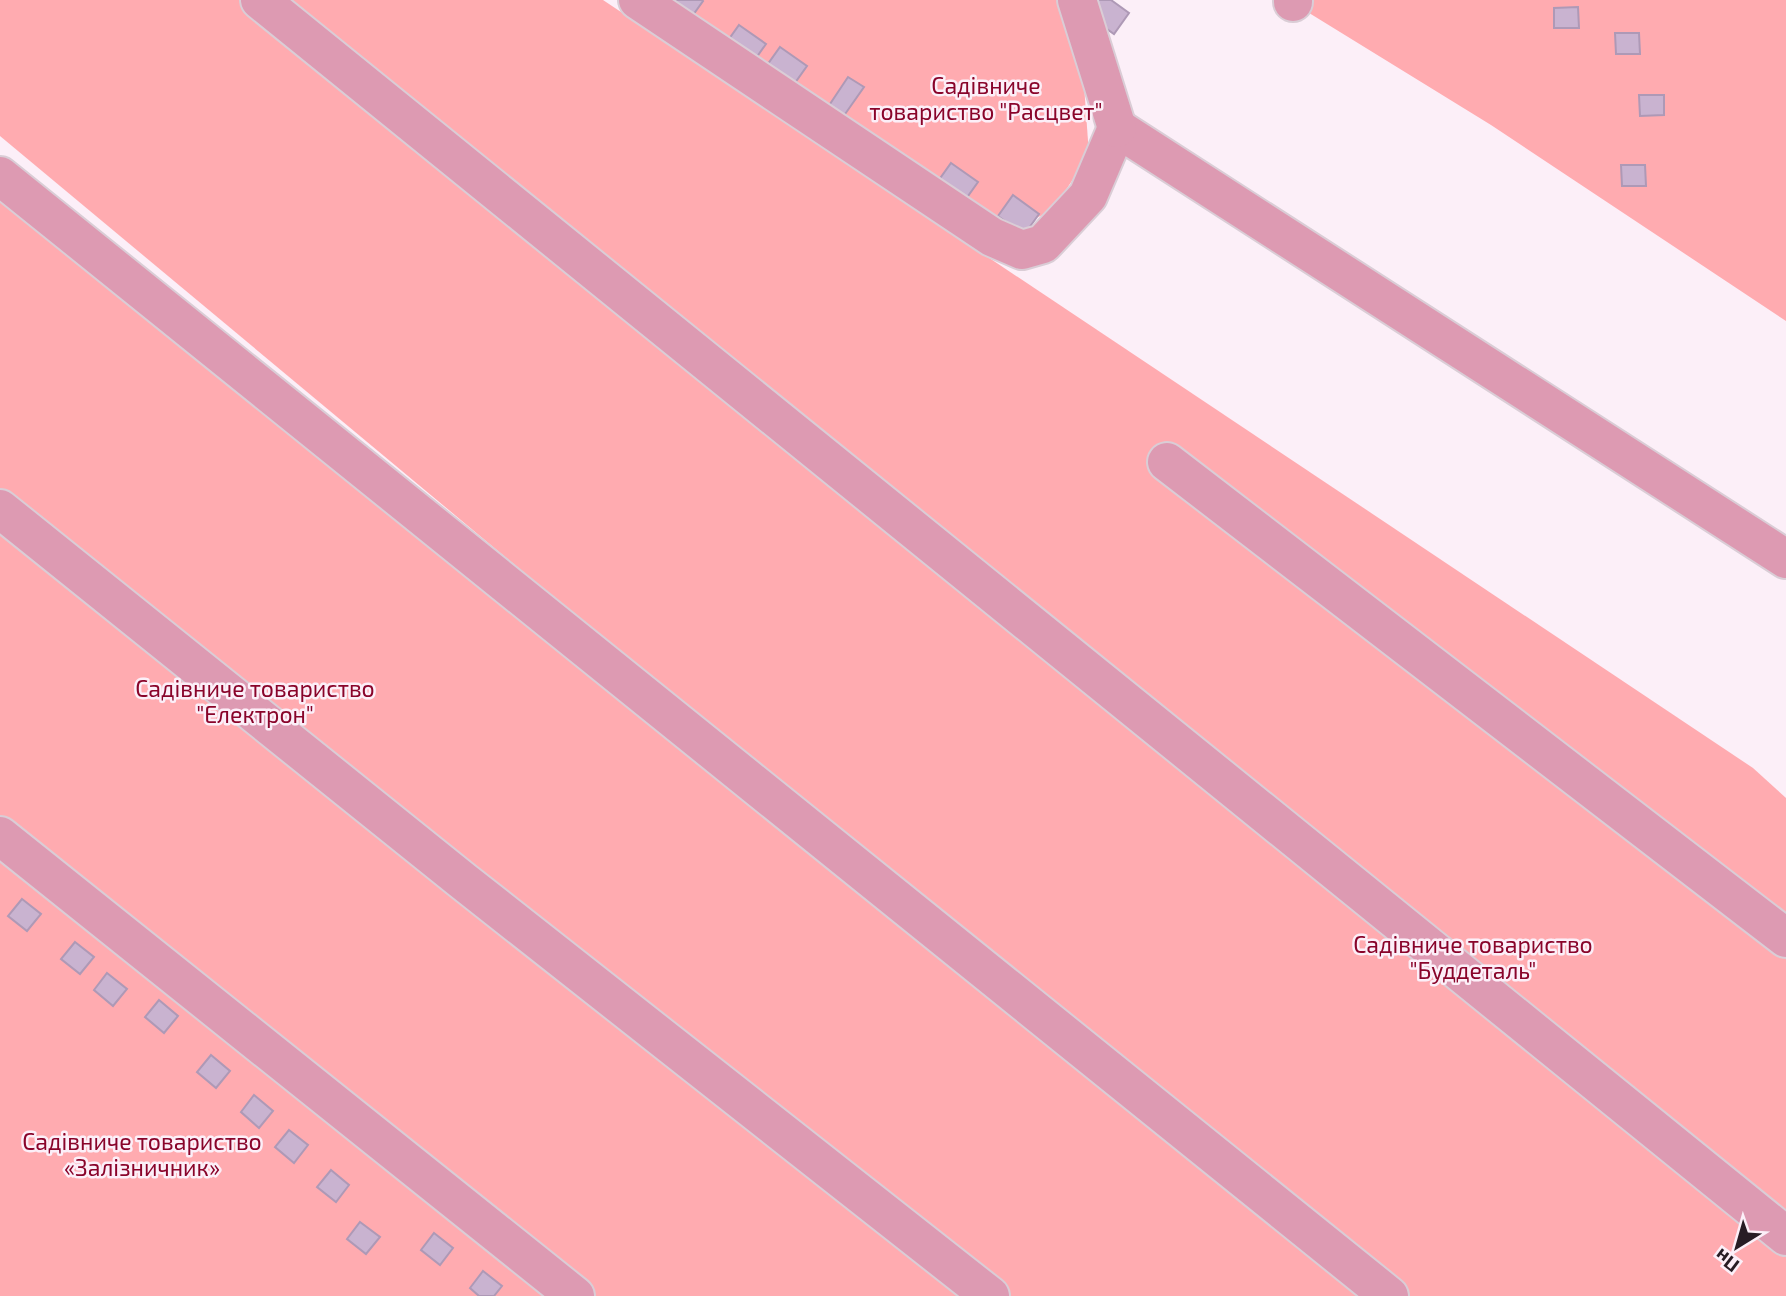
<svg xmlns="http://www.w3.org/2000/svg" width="1786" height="1296" viewBox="0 0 1786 1296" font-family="'Exo 2',sans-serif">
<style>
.green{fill:#ffabb0}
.building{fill:#c9b3d0;stroke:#ae99b6;stroke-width:2}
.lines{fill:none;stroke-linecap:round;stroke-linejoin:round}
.minor-casing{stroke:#dacdd6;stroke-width:42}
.minor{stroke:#dd9ab2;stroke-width:38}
.labels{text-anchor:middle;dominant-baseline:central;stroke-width:5;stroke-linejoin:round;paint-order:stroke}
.park-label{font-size:23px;fill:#89042a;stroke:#fceff8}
</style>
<rect width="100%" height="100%" fill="#fceff8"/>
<g class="green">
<path d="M0,0H603L1753,768L1786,798V1296H1392L0,136Z"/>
<path d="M661,0H1078L1089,155L1052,211L1003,232Z"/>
<path d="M1288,0H1786V321L1491,125Z"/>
<path d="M0,157L1366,1296H581L0,822Z"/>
<path d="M0,856L546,1296H0Z"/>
</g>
<g class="building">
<path d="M664,0H702L703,1L688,22Z"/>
<path d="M1098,0H1111L1129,13L1114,34L1087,15Z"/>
<path d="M1578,7L1579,28H1554V8Z"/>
<path d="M739,25L766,44L751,65L724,46Z"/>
<path d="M1615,33H1639L1640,54H1616Z"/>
<path d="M780,47L807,66L792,87L765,68Z"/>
<path d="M848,77L864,87L843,117L828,107Z"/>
<path d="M1639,95H1664V115L1640,116Z"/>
<path d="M951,163L978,182L963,203L936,184Z"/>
<path d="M1621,165H1645L1646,186H1622Z"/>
<path d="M1013,195L1039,214L1024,235L998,216Z"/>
<path d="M22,899L41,914L27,931L8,916Z"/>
<path d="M75,942L94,957L80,974L61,959Z"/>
<path d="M107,973L127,989L113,1006L94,990Z"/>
<path d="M159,1000L178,1016L164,1033L145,1017Z"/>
<path d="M211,1055L230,1071L216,1088L197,1072Z"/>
<path d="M254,1095L273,1111L259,1128L241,1112Z"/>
<path d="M289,1130L308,1145L294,1163L275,1147Z"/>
<path d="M331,1170L349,1185L336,1202L317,1187Z"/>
<path d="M360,1222L380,1237L366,1254L347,1239Z"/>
<path d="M434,1233L453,1248L440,1265L421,1250Z"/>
<path d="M483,1271L502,1286L494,1296H479L470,1288Z"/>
</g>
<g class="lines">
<g class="minor-casing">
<g id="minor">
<path d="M260,0L1786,1236"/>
<path d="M638,0L992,237L1022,250L1043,244L1088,196L1117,128L1786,559"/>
<path d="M1077,0L1117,128"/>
<path d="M1293,2V0"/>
<path d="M0,176L1389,1296"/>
<path d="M1167,462L1786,938"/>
<path d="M0,509L463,881L990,1296"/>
<path d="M0,836L575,1296"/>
</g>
</g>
<use href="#minor" class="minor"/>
</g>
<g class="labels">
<g class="park-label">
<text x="986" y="85">Садівниче<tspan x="986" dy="26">товариство "Расцвет"</tspan></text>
<text x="255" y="688">Садівниче товариство<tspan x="255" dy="26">"Електрон"</tspan></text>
<text x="1473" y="944">Садівниче товариство<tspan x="1473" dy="26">"Буддеталь"</tspan></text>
<text x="142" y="1141">Садівниче товариство<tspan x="142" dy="26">«Залізничник»</tspan></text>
</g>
</g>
<g transform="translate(1737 1247) rotate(217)" stroke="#fceff8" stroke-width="5" paint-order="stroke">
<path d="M0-5L12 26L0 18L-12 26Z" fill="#271c24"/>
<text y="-10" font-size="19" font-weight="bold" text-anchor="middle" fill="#271c24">Пн</text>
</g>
</svg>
